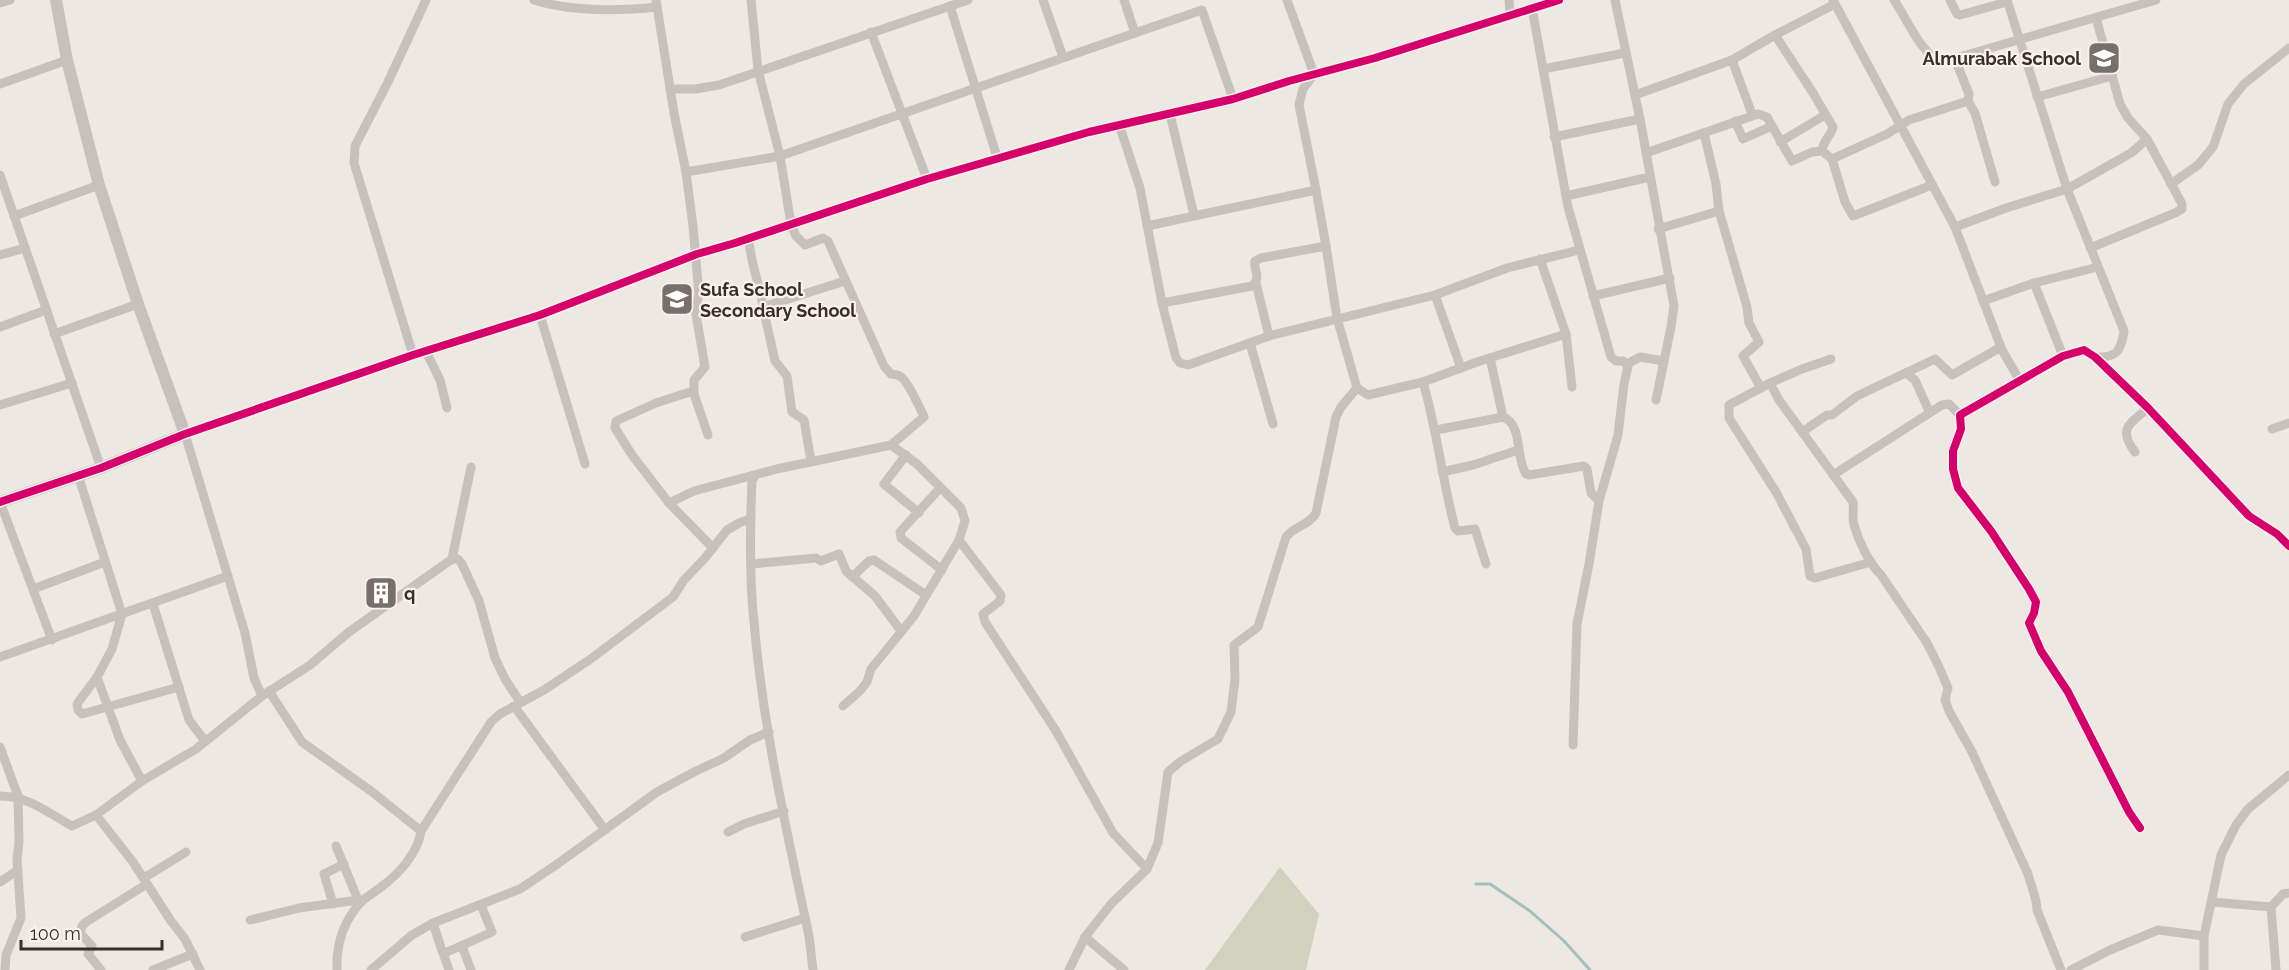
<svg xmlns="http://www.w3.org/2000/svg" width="2289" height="970" viewBox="0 0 2289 970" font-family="Raleway,sans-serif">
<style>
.green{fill:#d1d2be}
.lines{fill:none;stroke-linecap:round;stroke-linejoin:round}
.stream{stroke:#a1bfbb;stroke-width:3}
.minor{stroke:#c7c0bc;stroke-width:9}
.tertiary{stroke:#c7c0bc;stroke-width:12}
.cycleway-casing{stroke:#f9f2ec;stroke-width:11}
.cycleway{stroke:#d6006c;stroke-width:8}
.labels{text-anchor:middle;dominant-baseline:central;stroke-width:4.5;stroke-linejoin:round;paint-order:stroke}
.poi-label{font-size:18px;font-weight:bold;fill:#382d2a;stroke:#f9f2ec;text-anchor:start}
</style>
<rect width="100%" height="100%" fill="#eee8e3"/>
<path class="green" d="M1280,867L1319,914L1306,970H1205Z"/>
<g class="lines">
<path class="stream" d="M1476,884H1490L1530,911L1564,941L1590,970"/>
<g class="minor">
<path d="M534,0C572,12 617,11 657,7"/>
<path d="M656,0L674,113L686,172L693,226L699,295L695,308L705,367L694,380V392"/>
<path d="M1043,0L1063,57"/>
<path d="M1124,0L1135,33L1202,10L1233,99"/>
<path d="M1287,0L1314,74"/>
<path d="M1509,0L1510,14"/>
<path d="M1615,0L1640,119L1674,306L1671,327L1656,400"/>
<path d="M1833,0L1955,227L2002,350L2020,381"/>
<path d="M1894,0C1906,17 1922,56 1942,62L2156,0"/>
<path d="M1950,0L1957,14L1960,15L2007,2"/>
<path d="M2007,0L2067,189L2124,331C2121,351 2117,358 2095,357"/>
<path d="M0,3L10,0"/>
<path d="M950,6L997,157"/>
<path d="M1532,8L1568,207L1611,357L1616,361H1623L1628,366L1624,384L1618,435L1599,501L1589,564L1577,624L1573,745"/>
<path d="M871,32L927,179"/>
<path d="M1775,35L1813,93L1833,127C1831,136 1823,140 1822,151"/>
<path d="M1732,60L1752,114"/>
<path d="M1543,69L1625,53"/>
<path d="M1314,74L1303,89L1299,105L1316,190"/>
<path d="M0,84L67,60"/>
<path d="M670,89H695L719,85L968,0"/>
<path d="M1635,95L1732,60L1775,35L1835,4"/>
<path d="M2037,97L2112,76"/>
<path d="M1968,101L1975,113L1995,182"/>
<path d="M1170,114L1194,215"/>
<path d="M1735,121L1743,139L1772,126"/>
<path d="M1120,127L1140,188L1162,303L1176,358L1180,363L1188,365L1269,336L1435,295L1507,268L1579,250"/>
<path d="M1704,133L1716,184L1719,211L1747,307L1749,323L1759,342L1743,356L1761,388"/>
<path d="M1554,137L1640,119"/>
<path d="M1780,142L1825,115"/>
<path d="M1646,153L1758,114L1767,117L1792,161L1812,152L1822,151L1832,159L1887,134L1909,120L1968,101L1969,94L1955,59"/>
<path d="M1832,159L1845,202L1853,216L1932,185"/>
<path d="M686,172L780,156L1135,33"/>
<path d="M0,175L101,468"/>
<path d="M2171,184L2198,165L2213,147L2228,104L2244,84L2289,48"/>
<path d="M1566,196L1650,177"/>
<path d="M14,216L99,185"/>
<path d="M1147,226L1316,190L1326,246"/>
<path d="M1955,227L2006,208L2067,189L2131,153L2147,139"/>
<path d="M1658,229L1719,211"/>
<path d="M749,239C750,263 760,284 763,307L845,281"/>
<path d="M2090,248L2175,213L2182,209V204L2147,139L2128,118L2120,104L2096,18"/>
<path d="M0,255L25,248"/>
<path d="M1256,283L1269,336"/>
<path d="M2034,283L2063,356"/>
<path d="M1435,295L1461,368"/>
<path d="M1593,296L1670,278"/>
<path d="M1983,301L2034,283L2098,267"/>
<path d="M1162,303L1252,286C1262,278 1253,270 1255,261L1261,258L1326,246L1337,318L1357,388L1368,395L1423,382C1437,430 1442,479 1455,528L1458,531L1475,529L1486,564"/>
<path d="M763,307L775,361L787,376L792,412L804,420L811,461"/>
<path d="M540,315L585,464"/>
<path d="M0,327L46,310"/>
<path d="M54,334L138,304"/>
<path d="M1566,334L1572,387"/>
<path d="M1250,343L1273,424"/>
<path d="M426,351L440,380L447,408"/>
<path d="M413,355L354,163L355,146L388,82L426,0"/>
<path d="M1490,358L1503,417"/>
<path d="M1831,359L1802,369L1770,383L1779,400L1853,502C1854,510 1852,518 1854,525C1859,542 1869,563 1881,575L1927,643L1939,667L1948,688L1945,700L1949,711L1972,752L2028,874C2031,886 2037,898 2037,910L2061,970"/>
<path d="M1627,364L1640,357L1664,361"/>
<path d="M1906,373L1915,380L1929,411"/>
<path d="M1423,382L1477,362L1566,334L1540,259"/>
<path d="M1770,383L1729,405V418L1776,492L1806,549L1810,576L1815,578L1871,562"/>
<path d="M0,405L72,383"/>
<path d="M2272,429L2289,423"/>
<path d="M1436,430L1503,417C1523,424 1515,457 1526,474L1529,475L1584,466L1587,469L1591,493L1599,501"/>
<path d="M1802,432L1827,415H1832L1857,396L1935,359L1952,375L2001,347"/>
<path d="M2135,452C2117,428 2130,424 2148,408"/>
<path d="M906,455L884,484L919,513"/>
<path d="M1442,472L1473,465L1518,450"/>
<path d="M78,475L122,614L112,649L97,677L120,740L142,781"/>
<path d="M1833,475L1942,405L1949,404L1960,415"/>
<path d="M755,476L752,481C750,527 749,577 754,622C763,728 787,832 809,936L813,970"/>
<path d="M940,488L900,532L901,538L942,570"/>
<path d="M0,502L52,640"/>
<path d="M669,503L632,455L615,428L616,421L656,403L693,391L708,435"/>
<path d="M959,540L1001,595L1000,601L983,614L985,622L1056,731L1113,833L1147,869"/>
<path d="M713,548L669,503L694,491L777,469L891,445L924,417C921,410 907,380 901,377C898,374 896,375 891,374L884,366L828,241L823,238L805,245L796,236L791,224L780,156L758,70L751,0"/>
<path d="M452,559H458L462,564L479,601L495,658L505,679L520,702"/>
<path d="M752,564L816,558L821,561L839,554L846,571L875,596L901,631"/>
<path d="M852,577L869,561L874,560L926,595"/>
<path d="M33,589L105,562"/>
<path d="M153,604L189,720L205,741"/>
<path d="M0,657L228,576"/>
<path d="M97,677L77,704L78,710L82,714L179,687"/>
<path d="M269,691L302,742L371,791L421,831"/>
<path d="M262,696L254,678L245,633L185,434L413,355L540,315L697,254L735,243L927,179L1089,132L1233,99L1289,81L1375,58L1559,0"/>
<path d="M514,706L605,830"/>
<path d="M843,706L860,691L867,682L871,669L914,616L959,540L965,521L961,508L917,464L891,445"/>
<path d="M0,747L18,796L19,842L17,859L21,918L6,955L5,970"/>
<path d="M0,796C29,796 48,813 72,826L96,815L142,781L196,749L262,696L310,665L349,632L452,559L471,467"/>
<path d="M96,815L133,862L171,921L185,939L200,970"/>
<path d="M2140,828L2129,812L2068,692L2041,651L2029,623L2034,613L2036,602L2029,589L1991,531L1958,488L1953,469V451L1961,429L1960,415L2063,356L2084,350L2095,357L2148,408L2249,516L2277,534L2289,546"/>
<path d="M728,832L744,824L784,811"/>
<path d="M336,846L358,900"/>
<path d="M144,878L186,852"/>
<path d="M0,882L18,870"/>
<path d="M2212,902L2271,907"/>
<path d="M333,904L324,874L344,864"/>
<path d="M250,920L299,908L358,900L361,902"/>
<path d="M433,923L442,951L445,953L492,932L481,905"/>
<path d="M745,937L805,918"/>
<path d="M1085,937L1124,970"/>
<path d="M462,946L471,970"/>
<path d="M443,953L449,970"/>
<path d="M101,970L88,954L92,946L80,933L82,926L86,922L147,884"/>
<path d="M153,970L193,954"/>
<path d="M337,970C336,944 344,920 362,901C368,896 375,892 381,887C399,874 418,853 421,831L491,722L500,714L544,690L592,658L673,597L684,580L705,558L727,530L739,523L750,519"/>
<path d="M371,970L412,935L433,923L520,889L556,865L657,792L694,772L724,758L750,740L769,732"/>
<path d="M1069,970L1085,937L1111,904L1147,869L1158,843L1168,772L1181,761L1218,739L1231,712L1235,679L1234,645L1258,627L1286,537C1295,525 1309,526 1316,513L1336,417L1341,407L1357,388"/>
<path d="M2071,970L2110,950L2158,930L2204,936"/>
<path d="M2204,970V936L2221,855L2236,825L2248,809L2289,775"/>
<path d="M2276,970L2271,907L2283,894L2289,893"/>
</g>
<path class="tertiary" d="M0,502L101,468L185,434L138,304L99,185L67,60L56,0"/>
<g class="cycleway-casing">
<g id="cycleway">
<path d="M0,502L101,468L185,434L413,355L540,315L697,254L735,243L927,179L1089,132L1233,99L1289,81L1375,58L1559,0"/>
<path d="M2140,828L2129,812L2068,692L2041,651L2029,623L2034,613L2036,602L2029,589L1991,531L1958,488L1953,469V451L1961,429L1960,415L2063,356L2084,350L2095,357L2148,408L2249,516L2277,534L2289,546"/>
</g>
</g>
<use href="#cycleway" class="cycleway"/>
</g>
<defs>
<g id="school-square" transform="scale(1.725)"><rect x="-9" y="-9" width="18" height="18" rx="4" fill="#786e6b" stroke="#f9f2ec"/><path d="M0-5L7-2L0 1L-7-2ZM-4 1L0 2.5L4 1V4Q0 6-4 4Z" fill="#fff"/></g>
<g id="building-square" transform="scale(1.725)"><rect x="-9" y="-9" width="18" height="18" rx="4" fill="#786e6b" stroke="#f9f2ec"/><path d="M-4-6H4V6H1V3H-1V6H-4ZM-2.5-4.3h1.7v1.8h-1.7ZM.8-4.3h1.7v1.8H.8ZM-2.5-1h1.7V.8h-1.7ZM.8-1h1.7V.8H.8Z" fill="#fff"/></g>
</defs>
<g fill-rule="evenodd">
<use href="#school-square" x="2104" y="58"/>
<use href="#school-square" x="677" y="299"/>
<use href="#building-square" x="381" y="593"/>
</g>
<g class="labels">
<g class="poi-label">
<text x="2081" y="58" text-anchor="end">Almurabak School</text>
<text x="700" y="289">Sufa School<tspan x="700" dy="21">Secondary School</tspan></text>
<text x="404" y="593">q</text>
</g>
</g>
<path d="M21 940v9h141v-9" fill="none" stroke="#382d2a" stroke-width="3"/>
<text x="30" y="940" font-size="18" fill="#382d2a" stroke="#f9f2ec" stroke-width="4.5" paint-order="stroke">100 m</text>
</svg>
